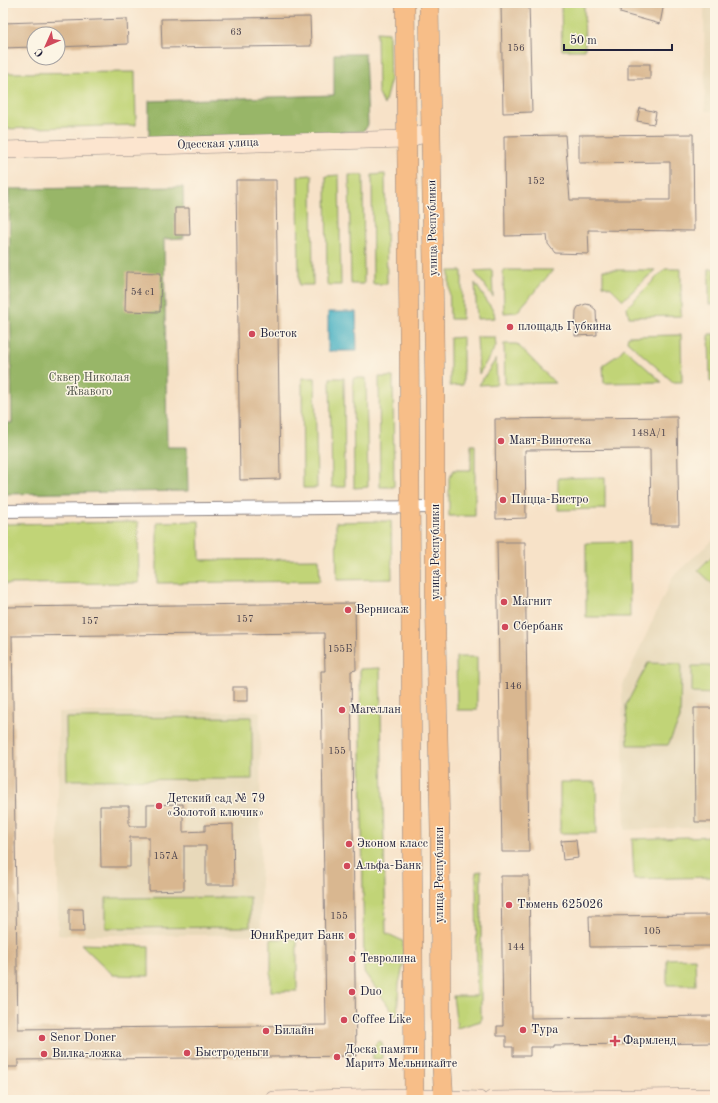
<svg xmlns="http://www.w3.org/2000/svg" width="718" height="1103" viewBox="0 0 718 1103" font-family="'Old Standard TT',serif">
<style>
.built{fill:#e8d9ba}
.green{fill:#c1d477;stroke:#727b59}
.forest{fill:#98b668;stroke:#5d6c52}
.water{fill:#45b0c3;stroke:#34697f}
.building{fill:#d9b790;fill-rule:evenodd}
.lines{fill:none;stroke-linecap:round;stroke-linejoin:round}
.street-casing{stroke:#8c8282;stroke-width:14}
.secondary-casing{stroke:#8c8282;stroke-width:18}
.primary-casing{stroke:#8c8282;stroke-width:20}
.street{stroke:#fff;stroke-width:12}
.secondary{stroke:#fce5cf;stroke-width:17}
.primary{stroke:#f7be88;stroke-width:19}
.poi-dot{fill:#d1495b;stroke:#fcf5e5;stroke-width:1.5}
.labels{text-anchor:middle;dominant-baseline:central;stroke-width:3;stroke-linejoin:round;paint-order:stroke}
.number-label{font-size:10px;fill:#504750}
.street-label{font-size:12px;fill:#22223b;stroke:#fcf5e5}
.poi-label{font-size:12px;fill:#22223b;stroke:#fcf5e5;text-anchor:start}
.park-label{font-size:12px;fill:#52574d;stroke:#fcf5e5}
</style>
<rect width="100%" height="100%" fill="#fcf5e5"/>
<filter id="ink" filterUnits="userSpaceOnUse"><feTurbulence type="fractalNoise" baseFrequency=".025" numOctaves="2"/><feDisplacementMap in="SourceGraphic" scale="8" xChannelSelector="R" yChannelSelector="G"/><feConvolveMatrix kernelMatrix="1 2 1 2 8 2 1 2 1" color-interpolation-filters="sRGB"/></filter>
<filter id="wash" filterUnits="userSpaceOnUse"><feTurbulence type="fractalNoise" baseFrequency=".012" numOctaves="4" result="noise"/><feDisplacementMap in="SourceGraphic" scale="16" xChannelSelector="R" yChannelSelector="G"/><feGaussianBlur stdDeviation="0.9" result="paint"/><feColorMatrix in="noise" values="0 0 0 0 0 0 0 0 0 0 0 0 0 0 0 0 0 1.4 0 .05"/><feComposite in="paint" operator="in"/></filter>
<g filter="url(#wash)">
<rect width="100%" height="100%" fill="#f7e2c8"/>
<g class="built">
<path d="M704,3H715V111H705Z"/>
<path d="M715,538V827L625,830L622,687L673,576Z"/>
<path d="M260,711L261,935H58V712Z"/>
</g>
<g class="green">
<path d="M561,3H584L585,50H562Z"/>
<path d="M377,32L389,33L390,82L384,105L378,92Z"/>
<path d="M135,72L136,125L3,129V73Z"/>
<path d="M385,174L387,284H373L372,175Z"/>
<path d="M312,175L313,285H299L298,176Z"/>
<path d="M339,175L341,285H327L326,176Z"/>
<path d="M349,175H363L364,284H351Z"/>
<path d="M665,269H681V316L629,317L627,307Z"/>
<rect x="709" y="269" width="6" height="35"/>
<path d="M492,270L493,297L474,271Z"/>
<path d="M503,270H553L517,312L504,313Z"/>
<path d="M603,270H655L623,300L611,288L603,285Z"/>
<path d="M449,271H462V319H450Z"/>
<path d="M475,283L494,312L495,318L477,319Z"/>
<path d="M709,334H715V381L710,382Z"/>
<path d="M681,335L682,382H673L627,341L628,336Z"/>
<path d="M463,337V385L450,386V338Z"/>
<path d="M477,337H495L496,346L479,374Z"/>
<path d="M504,344H517L555,383L505,384Z"/>
<path d="M624,348L662,382L604,383L603,365L618,355Z"/>
<path d="M496,359L497,384L479,385Z"/>
<path d="M379,377H393L394,487H380Z"/>
<path d="M302,378H315L317,488H303Z"/>
<path d="M330,378H344L345,487H332Z"/>
<path d="M353,378H366L368,487L354,488Z"/>
<path d="M471,445H475V516H449V478L454,470H471Z"/>
<path d="M605,477V509L558,510V478Z"/>
<path d="M199,521L200,560L319,559L320,581L157,583V522Z"/>
<path d="M391,521L392,579L337,580L336,522Z"/>
<path d="M138,522L139,583L3,584V524Z"/>
<path d="M629,542L630,617H586V543Z"/>
<path d="M715,553V586L698,570Z"/>
<path d="M456,657H477V710H457Z"/>
<path d="M648,663L681,664L680,719L668,745H628L626,705Z"/>
<path d="M692,666H715V694L692,693Z"/>
<path d="M380,668L386,933L403,941L404,962L399,984L397,1018L364,972L360,669Z"/>
<path d="M252,717V779L67,780L66,718Z"/>
<path d="M560,782H596L597,833H560Z"/>
<path d="M714,836L715,877L634,879L632,839Z"/>
<path d="M481,871V1021L457,1028L453,996H477L476,872Z"/>
<path d="M250,897V927L106,928V898Z"/>
<rect x="271" y="939" width="26" height="52"/>
<path d="M81,944L149,946V976L113,975Z"/>
<path d="M695,958L696,985H667V959Z"/>
<path d="M379,1041L382,1042V1059H373L372,1048Z"/>
</g>
<g class="forest">
<path d="M334,54H365L368,124L367,127L363,131L149,140V101L334,95Z"/>
<path d="M183,187L184,238L164,239L167,447H187L188,491L3,494V423H12L9,189Z"/>
</g>
<path class="water" d="M328,312H356L357,351H328Z"/>
<g id="blocks">
<g class="building">
<path d="M501,3H529L532,112L503,113Z"/>
<path d="M621,3H664L660,24L620,13Z"/>
<path d="M310,17L311,46L162,48L161,19Z"/>
<path d="M127,19L128,44L58,47V34H34V47L3,48V23Z"/>
<rect x="628" y="64" width="22" height="15"/>
<path d="M640,108L656,112L654,124L637,121Z"/>
<path d="M693,134L694,231L588,230L589,254L555,253L548,244L547,235L505,236L504,136L565,135L570,200H670V162L579,163V135Z"/>
<path d="M236,180H276L280,479L240,480Z"/>
<path d="M175,208H189L190,235H175Z"/>
<path d="M126,272L161,273L160,312L125,311Z"/>
<path d="M586,304L590,305L596,310L597,335L575,336L576,311L578,307Z"/>
<path d="M3,314L6,327V339L4,349Z"/>
<path d="M677,417L679,525H651L650,449L525,450L526,518L496,519L495,419Z"/>
<path d="M497,542H525L529,852H502Z"/>
<path d="M355,603L356,670L351,671L356,1056L18,1060V1067H3V607ZM324,633L325,671H321L326,1025L18,1029L12,636Z"/>
<rect x="233" y="687" width="15" height="14"/>
<path d="M694,708H715V822H695Z"/>
<path d="M183,804V832L205,831V825L233,824L234,885H206V846H184V890L149,891V837H130V867H101L100,806H129V826H147V805Z"/>
<path d="M576,840L578,858L563,860L561,841Z"/>
<path d="M501,876H529L531,1018L715,1016V1043L553,1045V1047H530V1056H513V1047H506V1036H497V1026H503Z"/>
<path d="M69,909H83L84,932H69Z"/>
<path d="M715,915V946L590,947L589,916Z"/>
</g>
</g>
</g>
<g filter="url(#ink)">
<use href="#blocks" fill-opacity="0" stroke="#8c8282" stroke-width="1"/>
<g class="lines">
<g class="street-casing">
<path id="street" d="M3,511L435,507"/>
</g>
<g class="secondary-casing">
<g id="secondary">
<path d="M3,150L406,139L431,132"/>
<path d="M273,1100L389,1097L479,1100"/>
<path d="M491,1100L715,1097"/>
</g>
</g>
<g class="primary-casing">
<g id="primary">
<path d="M405,3L409,330L414,1100"/>
<path d="M429,3L435,398V589L440,832L441,1053L444,1100"/>
</g>
</g>
<use href="#street" class="street"/>
<use href="#secondary" class="secondary"/>
<use href="#primary" class="primary"/>
</g>
</g>
<g class="poi-dot">
<circle cx="510" cy="327" r="4"/>
<circle cx="252" cy="334" r="4"/>
<circle cx="501" cy="441" r="4"/>
<circle cx="503" cy="500" r="4"/>
<circle cx="504" cy="602" r="4"/>
<circle cx="348" cy="610" r="4"/>
<circle cx="505" cy="627" r="4"/>
<circle cx="342" cy="710" r="4"/>
<circle cx="159" cy="806" r="4"/>
<circle cx="349" cy="844" r="4"/>
<circle cx="347" cy="866" r="4"/>
<circle cx="509" cy="905" r="4"/>
<circle cx="352" cy="936" r="4"/>
<circle cx="352" cy="959" r="4"/>
<circle cx="352" cy="992" r="4"/>
<circle cx="344" cy="1020" r="4"/>
<circle cx="523" cy="1030" r="4"/>
<circle cx="266" cy="1031" r="4"/>
<circle cx="42" cy="1038" r="4"/>
<path d="M613 1035h4v4h4v4h-4v4h-4v-4h-4v-4h4z"/>
<circle cx="187" cy="1053" r="4"/>
<circle cx="44" cy="1054" r="4"/>
<circle cx="337" cy="1057" r="4"/>
</g>
<g class="labels">
<g class="number-label">
<text x="236" y="32">63</text>
<text x="516" y="48">156</text>
<text x="536" y="181">152</text>
<text x="143" y="292">54 с1</text>
<text x="649" y="433">148А/1</text>
<text x="245" y="619">157</text>
<text x="90" y="621">157</text>
<text x="340" y="649">155Б</text>
<text x="513" y="686">146</text>
<text x="337" y="751">155</text>
<text x="166" y="856">157А</text>
<text x="339" y="916">155</text>
<text x="652" y="931">105</text>
<text x="516" y="947">144</text>
</g>
<g class="street-label">
<text transform="translate(218 144) rotate(-2)">Одесская улица</text>
<text transform="translate(433 228) rotate(-91)">улица Республики</text>
<text transform="translate(436 552) rotate(-90)">улица Республики</text>
<text transform="translate(440 875) rotate(-90)">улица Республики</text>
</g>
<g class="poi-label">
<text x="518" y="327">площадь Губкина</text>
<text x="260" y="334">Восток</text>
<text x="509" y="441">Мавт-Винотека</text>
<text x="511" y="500">Пицца-Бистро</text>
<text x="512" y="602">Магнит</text>
<text x="356" y="610">Вернисаж</text>
<text x="513" y="627">Сбербанк</text>
<text x="350" y="710">Магеллан</text>
<text x="167" y="799">Детский сад № 79<tspan x="167" dy="14">«Золотой ключик»</tspan></text>
<text x="357" y="844">Эконом класс</text>
<text x="355" y="866">Альфа-Банк</text>
<text x="517" y="905">Тюмень 625026</text>
<text x="344" y="936" text-anchor="end">ЮниКредит Банк</text>
<text x="360" y="959">Тевролина</text>
<text x="360" y="992">Duo</text>
<text x="352" y="1020">Coffee Like</text>
<text x="531" y="1030">Тура</text>
<text x="274" y="1031">Билайн</text>
<text x="50" y="1038">Senor Doner</text>
<text x="623" y="1041">Фармленд</text>
<text x="345" y="1050">Доска памяти<tspan x="345" dy="14">Маритэ Мельникайте</tspan></text>
<text x="195" y="1053">Быстроденьги</text>
<text x="52" y="1054">Вилка-ложка</text>
</g>
<g class="park-label">
<text x="89" y="378">Сквер Николая<tspan x="89" dy="14">Жвавого</tspan></text>
</g>
</g>
<rect width="718" height="1103" fill="none" stroke="#fcf5e5" stroke-width="16"/>
<g transform="translate(46 46) rotate(225)"><circle r="19" fill="#fcf5e5" stroke="#a5a1a1"/>
<path d="M0-3L7 15L0 10L-7 15Z" fill="#d1495b"/>
<text y="-6" font-size="11" font-weight="bold" text-anchor="middle" fill="#22223b">С</text>
</g>
<path d="M564 44v6h108v-6" fill="none" stroke="#22223b" stroke-width="2"/>
<text x="570" y="44" font-size="12" fill="#22223b" stroke="#fcf5e5" stroke-width="3" paint-order="stroke">50 m</text>
</svg>
